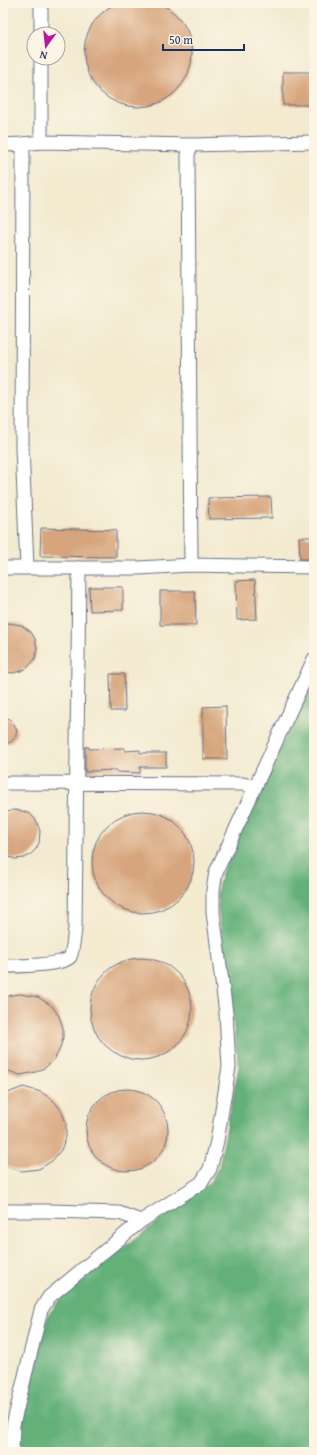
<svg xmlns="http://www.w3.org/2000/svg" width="317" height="1455" viewBox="0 0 317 1455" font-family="'Gentium Book Plus',serif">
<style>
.forest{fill:#64b079;stroke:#40706c}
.building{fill:#d7a57d}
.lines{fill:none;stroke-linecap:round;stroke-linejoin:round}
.minor-casing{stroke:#677086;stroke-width:15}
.minor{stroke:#fff;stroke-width:13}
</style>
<rect width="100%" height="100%" fill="#fcf5e5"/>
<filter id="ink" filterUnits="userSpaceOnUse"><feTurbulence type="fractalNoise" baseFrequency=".025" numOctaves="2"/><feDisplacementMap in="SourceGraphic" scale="8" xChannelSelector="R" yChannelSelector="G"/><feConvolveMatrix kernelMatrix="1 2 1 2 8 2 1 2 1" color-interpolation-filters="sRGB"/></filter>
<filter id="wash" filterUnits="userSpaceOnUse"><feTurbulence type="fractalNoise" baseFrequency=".012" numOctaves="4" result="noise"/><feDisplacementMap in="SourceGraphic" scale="16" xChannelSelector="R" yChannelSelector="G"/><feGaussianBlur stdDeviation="0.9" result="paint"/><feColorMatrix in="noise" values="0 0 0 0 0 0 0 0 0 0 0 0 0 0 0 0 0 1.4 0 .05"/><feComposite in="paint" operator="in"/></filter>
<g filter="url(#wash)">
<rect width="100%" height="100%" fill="#f3ead0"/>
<path class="forest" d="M314,676V1452H19V1439L33,1375L49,1314L69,1289L210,1182L219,1167L239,1067L218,907L217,892L222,873Z"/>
<g id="blocks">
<g class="building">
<circle cx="138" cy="53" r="54"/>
<rect x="283" y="72" width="31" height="33"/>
<path d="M271,497L272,518L209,519L208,498Z"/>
<path d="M41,528L116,530V557L40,556Z"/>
<path d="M299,537H314V559H300Z"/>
<path d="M255,580L257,619L237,620L236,581Z"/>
<path d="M89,587H123V610L90,611Z"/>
<path d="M160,591H195L196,625H160Z"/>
<path d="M9,623L21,625L31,632L35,639L37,648L35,659L27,668L21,671L12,673L3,671V624Z"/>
<path d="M110,674H124L125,711H111Z"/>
<path d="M226,706L227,759H203V707Z"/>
<path d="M3,717L10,719L13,722L17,731L15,737L11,742L3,745Z"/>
<path d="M85,747H89V749L125,748V751L140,750V753H166V767H140V773L117,772V770L90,771V772H85Z"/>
<path d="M14,810L22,811L30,814L36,820L40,831L39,843L36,849L30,855L24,858L15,859L3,855V813Z"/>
<circle cx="143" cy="862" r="51"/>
<circle cx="141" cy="1009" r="51"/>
<path d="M20,994L38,997L52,1006L59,1016L63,1028V1038L59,1051L54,1060L46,1067L36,1072L20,1075L3,1069V999L11,995Z"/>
<path d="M23,1087L41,1092L53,1100L61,1110L66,1123V1137L61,1150L52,1161L39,1169L22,1171L10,1168L3,1165V1095Z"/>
<circle cx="127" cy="1130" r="41"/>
</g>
</g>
</g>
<g filter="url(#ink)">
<use href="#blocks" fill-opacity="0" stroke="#677086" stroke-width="1"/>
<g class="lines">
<g class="minor-casing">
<g id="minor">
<path d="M41,3V34"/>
<path d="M41,58V142"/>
<path d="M23,144L22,447L27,567"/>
<path d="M3,145L23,144L41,142L191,145L314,142"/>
<path d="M191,145L188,155L191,565"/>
<path d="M3,568H139L191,565L314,567"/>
<path d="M3,783L243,784L255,787"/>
<path d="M3,966C15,966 64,966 70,957C73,952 74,935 75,929L79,568"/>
<path d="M3,1211H50L119,1213L141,1221"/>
<path d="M12,1452L13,1425L41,1310L49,1297L141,1221L201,1183L210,1169L217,1141L229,1067L226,1013L213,912V890L216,872L314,659"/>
</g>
</g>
<use href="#minor" class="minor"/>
</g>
</g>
<rect width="317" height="1455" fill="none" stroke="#fcf5e5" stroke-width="16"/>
<g transform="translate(46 46) rotate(195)"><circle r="19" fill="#fcf5e5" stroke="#a2a6af"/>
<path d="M0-3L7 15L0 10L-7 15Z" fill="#b5179e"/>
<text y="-6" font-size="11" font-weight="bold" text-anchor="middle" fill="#1b2f5e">N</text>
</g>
<path d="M163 44v6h81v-6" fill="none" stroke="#1b2f5e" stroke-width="2"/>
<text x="169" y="44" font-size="12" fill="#1b2f5e" stroke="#fcf5e5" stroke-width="3" paint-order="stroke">50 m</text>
</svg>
